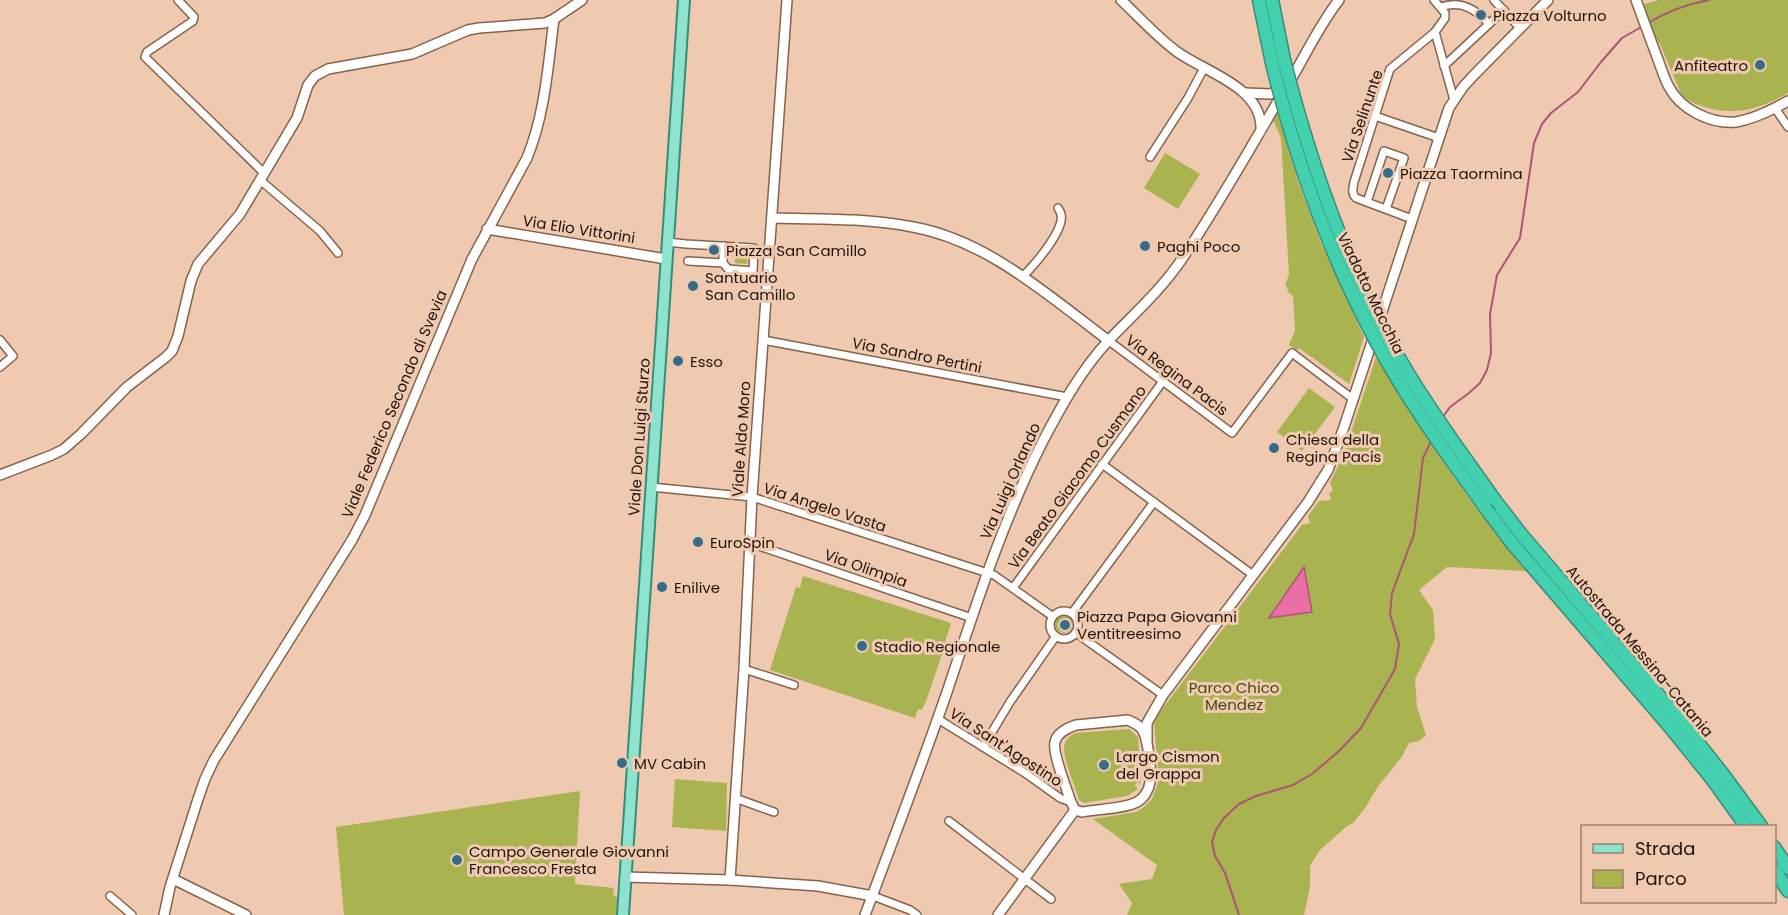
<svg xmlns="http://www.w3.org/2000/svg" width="1788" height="915" viewBox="0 0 1788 915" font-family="Poppins,sans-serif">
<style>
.green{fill:#a9b34f}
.water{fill:#eb6fa6;stroke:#ae5478;stroke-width:1.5}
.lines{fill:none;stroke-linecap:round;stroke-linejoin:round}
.stream{stroke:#ae5478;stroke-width:2}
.street-casing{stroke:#85634d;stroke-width:10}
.secondary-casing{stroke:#85634d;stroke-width:12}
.primary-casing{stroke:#378e76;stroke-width:14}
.highway-casing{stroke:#378e76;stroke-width:15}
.street{stroke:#fff;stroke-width:7}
.secondary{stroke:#fff;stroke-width:9}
.primary{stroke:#8ee3cf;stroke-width:10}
.highway{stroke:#43d0af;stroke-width:12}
.highway-bridge-casing{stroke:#378e76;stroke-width:15;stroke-linecap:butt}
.highway-bridge{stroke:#43d0af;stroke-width:12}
.poi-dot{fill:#376c88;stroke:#f0c9b1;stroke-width:2}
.labels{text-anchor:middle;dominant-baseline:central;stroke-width:6;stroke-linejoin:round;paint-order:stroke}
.poi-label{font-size:15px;fill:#21140b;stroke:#f0c9b1;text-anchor:start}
.street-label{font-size:15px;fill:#21140b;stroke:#f0c9b1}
.park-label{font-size:15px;fill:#44490f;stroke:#f0c9b1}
</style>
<rect width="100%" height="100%" fill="#f0c9b1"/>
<g class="green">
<path d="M1659,0H1788V93C1761,109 1732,117 1702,106C1694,104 1687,100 1681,94L1660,44L1653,35L1644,4Z"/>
<path d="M1277,112L1299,184L1322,245L1364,337L1349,384L1299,348L1297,350L1289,345L1295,331L1293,296L1287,291L1288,288L1285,286L1289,274L1281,138L1273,120Z"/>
<path d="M1165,153L1200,174L1178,209L1144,188Z"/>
<path d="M735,252L748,253L747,264L735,263Z"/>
<path d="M1376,357C1421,431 1470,505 1526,571L1447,567L1419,590L1433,610L1435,639L1415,679L1417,707L1426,735L1419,741L1409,743L1401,758L1379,785L1365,808L1353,823L1346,827L1320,850L1310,866V887L1304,915H1127L1132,903L1119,884L1152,879L1157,865L1093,819L1136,812L1144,807L1152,799L1159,780L1154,724L1156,717L1302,525L1310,523L1308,516L1319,501L1331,500L1329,493L1333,490L1330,483L1343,456Z"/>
<path d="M1309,388L1335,407L1302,451L1277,432Z"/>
<path d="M803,576L951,623L945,642L946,643L926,701L922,710L918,709L915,718L770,670L796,587L800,588Z"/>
<circle cx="1064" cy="624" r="9"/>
<path d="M1129,729L1138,737L1141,780L1140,784L1137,782L1135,786L1138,789L1127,796L1084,803L1079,800C1076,788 1060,753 1065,743C1067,738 1071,735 1076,733Z"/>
<path d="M675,779L727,783L726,831L672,827Z"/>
<path d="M580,791L575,884L614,888L613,895L618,898L617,915H344L336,827Z"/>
</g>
<path class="water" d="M1304,567L1312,612L1269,618Z"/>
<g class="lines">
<g class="stream">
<path d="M1648,23C1668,11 1687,4 1709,0"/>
<path d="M1442,418L1450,407L1469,393L1480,383L1487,370L1491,353L1490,314L1497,275L1520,238L1534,143L1542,124L1551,113L1578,92L1601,62L1622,38L1643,26"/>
<path d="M1239,915L1225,873L1215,856L1212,842L1216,830L1224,818L1239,804L1256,796L1293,785L1312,774L1339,751L1361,728L1395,669L1399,644L1390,614L1392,593L1414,534L1423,458L1432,439"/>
</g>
<g class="street-casing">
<g id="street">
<path d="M178,0L194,17L193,21L147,52L145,57L264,173"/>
<path d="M1494,0L1520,28"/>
<path d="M1441,7C1461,0 1476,9 1489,24"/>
<path d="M1435,32L1454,100"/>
<path d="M1444,66L1504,10"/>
<path d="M1775,108L1788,127"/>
<path d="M1375,116L1439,138"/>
<path d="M1150,157L1188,98L1204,68"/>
<path d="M260,180L320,231L338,253"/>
<path d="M1367,202L1384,151L1404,158L1386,209"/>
<path d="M1412,219L1356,198C1351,193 1353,188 1354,182L1390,69L1435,32L1445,18V13L1434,0"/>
<path d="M667,242L686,244L754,248L753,271L728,269L723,263L688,261"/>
<path d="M723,263V246"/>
<path d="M1022,277C1034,266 1058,237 1061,221C1062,216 1061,212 1058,208"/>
<path d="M0,340L13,356L0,367"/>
<path d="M763,340L1067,397"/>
<path d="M1109,341L1232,433L1292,353L1353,399"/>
<path d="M1102,464L1253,575"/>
<path d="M651,487L752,497L994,575L1052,616"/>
<path d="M750,543L972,618"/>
<path d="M1013,588L1163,381"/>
<circle cx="1064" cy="625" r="14"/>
<path d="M1072,613L1154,502"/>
<path d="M1076,633L1163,695"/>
<path d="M744,669L794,685"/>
<path d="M938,719L1025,773L1060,798L1071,802"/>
<path d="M983,747L1010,702L1056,636"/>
<path d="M735,798L774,812"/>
<path d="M949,821L1051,899"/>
<path d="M110,896L132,915"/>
<path d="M873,896L910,910L917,915"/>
</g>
</g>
<g class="secondary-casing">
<g id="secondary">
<path d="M1121,0C1139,17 1156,36 1176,51C1204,72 1261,86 1261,128"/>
<path d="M1636,0C1643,19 1650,38 1657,57C1661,67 1664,78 1669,87C1681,110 1711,124 1736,122C1754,119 1772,110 1788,101"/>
<path d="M1246,93L1270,94L1284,88"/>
<path d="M772,218C819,219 867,218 913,227C987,240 1050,297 1109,341"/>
<path d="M487,229L666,259"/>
<path d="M0,475L52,455L64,449L81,434L127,387L166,357L172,351L178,336L191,281L198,264L240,214L297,118L308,85L315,76L328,69L412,54L468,30L479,28L545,23L554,19L582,0"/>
<path d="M1128,720C1134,723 1140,725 1143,731C1148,741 1152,771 1150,782C1149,790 1144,798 1137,802C1124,809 1097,809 1082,812L1075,810L1071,802C1067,790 1052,752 1055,742C1057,733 1067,728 1076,725Z"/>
<path d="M1147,742V723L1163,695L1308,502L1328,470L1344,427L1449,108L1463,87L1474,75L1548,0"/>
<path d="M625,877L730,880L818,886L873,896"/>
<path d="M173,879L246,915"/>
<path d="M730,880L744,669L752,497L787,0"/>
<path d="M164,915L170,887L198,799L205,779L214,760L352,540L365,515L472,259L527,158C545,114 548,66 554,19"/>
<path d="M865,915C893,840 922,765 948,689C976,605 1003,520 1043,441C1062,405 1081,370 1109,340C1134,314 1161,290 1182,259C1222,200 1256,137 1293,76C1308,50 1321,23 1339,0"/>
<path d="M998,915L1075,810"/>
</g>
</g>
<g class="primary-casing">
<path id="primary" d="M623,915L684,0"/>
</g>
<g class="highway-casing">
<g id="highway">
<path d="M1259,0L1272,63"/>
<path d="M1272,0L1284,60"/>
<path d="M1494,499L1521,534L1679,719L1722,773L1761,826"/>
<path d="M1490,514L1511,542L1670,727L1712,779L1746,826"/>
<path d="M1774,847L1788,868"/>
<path d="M1774,869L1788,891"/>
</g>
</g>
<use href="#street" class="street"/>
<use href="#secondary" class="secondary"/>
<use href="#primary" class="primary"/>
<use href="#highway" class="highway"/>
<g class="highway-bridge-casing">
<g id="highway-bridge">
<path d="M1284,60C1309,158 1341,253 1390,342C1420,397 1458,448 1494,499"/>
<path d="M1272,63C1296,162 1330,257 1379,347C1411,406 1451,460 1490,514"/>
</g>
</g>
<use href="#highway-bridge" class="highway-bridge"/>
</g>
<g class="poi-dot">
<circle cx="1481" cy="15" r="6"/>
<circle cx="1760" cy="65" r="6"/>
<circle cx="1388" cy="173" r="6"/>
<circle cx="1145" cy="246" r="6"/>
<circle cx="714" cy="250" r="6"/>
<circle cx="693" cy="286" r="6"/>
<circle cx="678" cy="361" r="6"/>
<circle cx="1274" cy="448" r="6"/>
<circle cx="698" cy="542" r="6"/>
<circle cx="662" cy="587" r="6"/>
<circle cx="1065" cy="625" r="6"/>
<circle cx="862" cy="646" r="6"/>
<circle cx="622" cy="763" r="6"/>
<circle cx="1104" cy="765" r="6"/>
<circle cx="457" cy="860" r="6"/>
</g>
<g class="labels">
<g class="poi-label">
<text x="1493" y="15">Piazza Volturno</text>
<text x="1748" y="65" text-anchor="end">Anfiteatro</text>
<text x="1400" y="173">Piazza Taormina</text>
<text x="1157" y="246">Paghi Poco</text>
<text x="726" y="250">Piazza San Camillo</text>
<text x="705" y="277">Santuario<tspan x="705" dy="17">San Camillo</tspan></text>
<text x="690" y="361">Esso</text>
<text x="1286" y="439">Chiesa della<tspan x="1286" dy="17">Regina Pacis</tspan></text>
<text x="710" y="542">EuroSpin</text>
<text x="674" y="587">Enilive</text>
<text x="1077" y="616">Piazza Papa Giovanni<tspan x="1077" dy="17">Ventitreesimo</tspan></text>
<text x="874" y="646">Stadio Regionale</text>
<text x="1116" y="756">Largo Cismon<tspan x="1116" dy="17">del Grappa</tspan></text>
<text x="634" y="763">MV Cabin</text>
<text x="469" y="851">Campo Generale Giovanni<tspan x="469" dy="17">Francesco Fresta</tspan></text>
</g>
<g class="street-label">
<text transform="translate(1362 116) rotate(-71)">Via Selinunte</text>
<text transform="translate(579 229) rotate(9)">Via Elio Vittorini</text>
<text transform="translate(1371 293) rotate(64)">Viadotto Macchia</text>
<text transform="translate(917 355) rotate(11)">Via Sandro Pertini</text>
<text transform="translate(1177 375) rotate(37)">Via Regina Pacis</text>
<text transform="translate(394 404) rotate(-67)">Viale Federico Secondo di Svevia</text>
<text transform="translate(639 437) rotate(-86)">Viale Don Luigi Sturzo</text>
<text transform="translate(741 439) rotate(-86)">Viale Aldo Moro</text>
<text transform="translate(1077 477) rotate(-54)">Via Beato Giacomo Cusmano</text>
<text transform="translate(1010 481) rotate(-66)">Via Luigi Orlando</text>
<text transform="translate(825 507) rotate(18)">Via Angelo Vasta</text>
<text transform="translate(866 568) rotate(19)">Via Olimpia</text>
<text transform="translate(1640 651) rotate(50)">Autostrada Messina-Catania</text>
<text transform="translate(1006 747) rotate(33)">Via Sant'Agostino</text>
</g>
<g class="park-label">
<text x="1234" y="687">Parco Chico<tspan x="1234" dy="17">Mendez</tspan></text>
</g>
</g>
<rect x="1581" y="825" width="195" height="78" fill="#f0c9b1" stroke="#9d816f" stroke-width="1.5"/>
<rect x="1593" y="844" width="30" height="9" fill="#8ee3cf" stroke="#9d816f" stroke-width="1.5"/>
<text x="1635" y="855" font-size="18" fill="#21140b">Strada</text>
<rect x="1593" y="870" width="30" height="18" fill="#a9b34f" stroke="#9d816f" stroke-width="1.5"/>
<text x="1635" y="885" font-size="18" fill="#21140b">Parco</text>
</svg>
